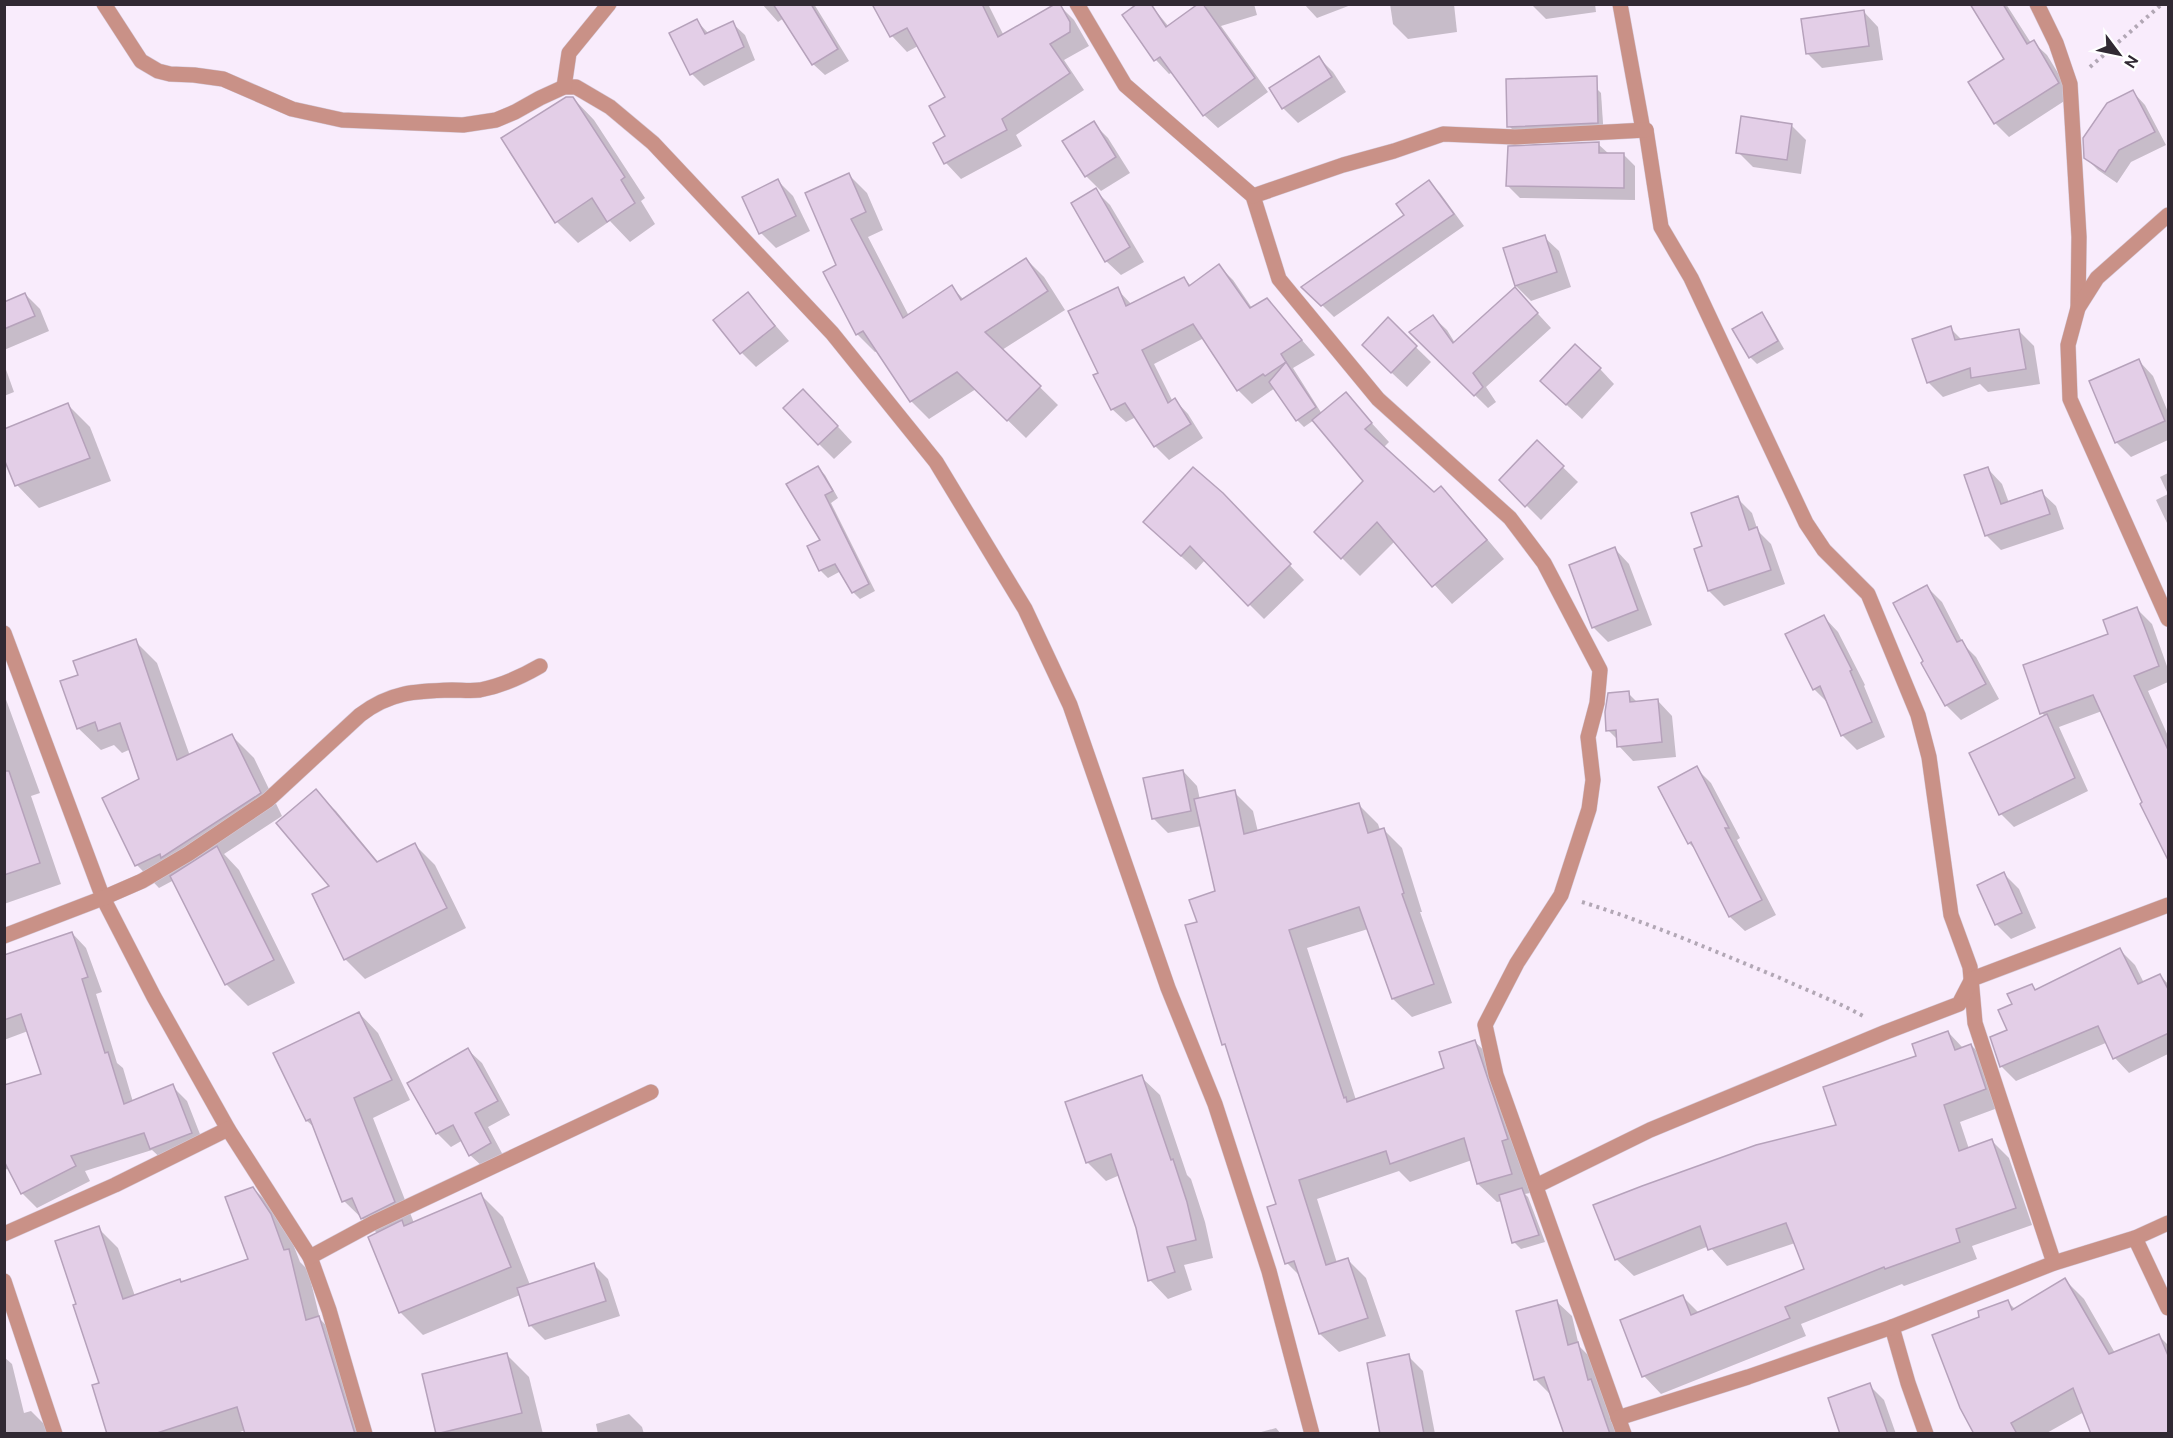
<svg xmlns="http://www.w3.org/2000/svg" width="2173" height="1438" viewBox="0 0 2173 1438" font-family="Ubuntu,sans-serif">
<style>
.shadow{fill:#0003}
.building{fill:#e3cee7;stroke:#b6a2bb;stroke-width:1.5}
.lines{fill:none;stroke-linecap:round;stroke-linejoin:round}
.minor-casing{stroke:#d5c9d8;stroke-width:16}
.path{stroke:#b2a7b5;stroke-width:4;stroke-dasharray:3 4.5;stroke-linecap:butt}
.minor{stroke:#c99187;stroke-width:15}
</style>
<rect width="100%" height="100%" fill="#f9ecfc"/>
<g class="shadow">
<path d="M762,4H814L849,61L825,75L813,64L784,18L778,22Z"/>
<path d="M874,4H988L1004,36L1058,4L1074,20L1089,46L1064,60L1084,90L1016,135L1022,146L961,179L946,163L935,144L947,137V98L918,46L907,52L892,36Z"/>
<path d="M1150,4L1169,27L1206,9L1205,4H1254L1257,15L1221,26L1268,92L1218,128L1204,115L1173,72L1169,74L1156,60L1124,15Z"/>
<path d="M1304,4H1351V5L1317,18Z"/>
<path d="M1390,4H1454L1457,32L1408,39L1393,24Z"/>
<path d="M1595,4L1596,12L1546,19L1531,4Z"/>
<path d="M1972,4H2006L2031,43L2033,42L2047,55L2072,96L2009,137L1995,123L1970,82L2006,59Z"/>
<path d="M1864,12L1878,27L1883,60L1822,68L1807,53Z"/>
<path d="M696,20L709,34L732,23L745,35L755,60L704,86L692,74Z"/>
<path d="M1319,58L1333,72L1346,92L1298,123L1283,108L1271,88Z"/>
<path d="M1586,78L1601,93L1604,138L1524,141L1509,126Z"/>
<path d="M2133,92L2145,105L2166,145L2131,162L2117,183L2098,170L2086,158Z"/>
<path d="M573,98L594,120L645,198L641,201L655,224L630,242L610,221L578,243L557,222Z"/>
<path d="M1093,123L1108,138L1130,173L1101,191L1086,176Z"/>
<path d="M1791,125L1806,140L1801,174L1753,167L1738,152Z"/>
<path d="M1598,144L1609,154H1623L1635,166V200L1520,198L1508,186Z"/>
<path d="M849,175L867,193L883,230L868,237L909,316L952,287L964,300L1026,259L1044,277L1065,310L1002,350L1058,405L1026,438L976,389L929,419L911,401L878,351L875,352L857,334L838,266Z"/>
<path d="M778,181L793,196L810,231L776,248L761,233Z"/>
<path d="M1428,182L1440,193L1464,226L1334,317L1304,287L1406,216Z"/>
<path d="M1095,190L1110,205L1144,262L1121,275L1106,261Z"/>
<path d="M1544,237L1559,251L1571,287L1531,301L1516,286L1505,249Z"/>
<path d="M1219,266L1233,280L1252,308L1267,300L1315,355L1293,368L1322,414L1345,394L1389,442L1383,448L1434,494L1441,488L1459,506L1504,559L1452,604L1395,541L1360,576L1316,532L1365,481L1314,420L1304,427L1297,420L1275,388L1252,404L1238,390L1204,338L1154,364L1173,402L1175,400L1188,414L1203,438L1169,460L1155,446L1136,417L1126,422L1112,409L1100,374L1117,289L1132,305L1184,278L1191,286Z"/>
<path d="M25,294L40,309L49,331L4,350V303Z"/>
<path d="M748,294L789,341L756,367L742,353Z"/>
<path d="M1528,303L1551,328L1486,387L1496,402L1488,408L1411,332L1433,317L1447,330L1455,343Z"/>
<path d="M1761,314L1768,321L1784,349L1757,364L1750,357Z"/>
<path d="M1388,320L1431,362L1407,387L1378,360Z"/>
<path d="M1950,328L1962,340L2019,331L2034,346L2040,384L1988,392L1980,384L1943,397L1928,382Z"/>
<path d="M2139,361L2153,376L2168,412V440L2131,457L2116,442Z"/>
<path d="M4,364L14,392L4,396Z"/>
<path d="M1600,369L1614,384L1582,419L1557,396Z"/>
<path d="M68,405L90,427L111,481L39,508L17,485Z"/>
<path d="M818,405L852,442L834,459L819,444Z"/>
<path d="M1537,442L1578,482L1541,520L1501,480Z"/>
<path d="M818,468L825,475L838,498L831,503L875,591L860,599L853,592L841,571L828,578L821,571L809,547L822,540Z"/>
<path d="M1988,469L2002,484L2009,503L2041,492L2056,506L2064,529L2001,550L1986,535Z"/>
<path d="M2168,473V494L2160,477Z"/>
<path d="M2168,494V525L2156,500Z"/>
<path d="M1737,498L1752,513L1758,531L1771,544L1785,584L1724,606L1709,591L1695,550L1704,547Z"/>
<path d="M1237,510L1304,580L1264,619L1205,560L1196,570L1160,537Z"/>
<path d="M1615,549L1629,564L1652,625L1608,642L1593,627Z"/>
<path d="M1927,587L1942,602L1964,645L1976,657L1999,699L1961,720L1946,705L1923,663Z"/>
<path d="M2137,609L2152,624L2168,669V682L2148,691L2168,736V829L2143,803L2102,711L2059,727L2088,791L2014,827L2001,814L2045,716L2042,713L2110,635Z"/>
<path d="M1824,617L1838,632L1865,685L1864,686L1885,737L1857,750L1842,735L1829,704L1814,689Z"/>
<path d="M135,641L157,663L190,756L231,735L254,758L282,816L224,854L239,870L295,983L248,1006L226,984L174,880L159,888L137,865L104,798L141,780L131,749L122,753L114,745L101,750L78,728L80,676Z"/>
<path d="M1628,693L1638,703L1658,701L1672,716L1676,757L1633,761L1619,746L1618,740L1608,730Z"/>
<path d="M4,694L40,793L31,796L61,884L4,904Z"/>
<path d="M1696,768L1711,783L1740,838L1737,840L1776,915L1745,931L1730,917L1696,850L1689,843Z"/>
<path d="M1183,771L1197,786L1200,800L1234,792L1253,811L1258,832L1359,805L1378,824L1380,830L1383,829L1402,848L1422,912H1420L1452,1003L1412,1017L1393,999L1368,929L1307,948L1356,1100L1446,1069L1475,1042L1494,1060L1530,1193L1525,1194L1528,1197L1545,1242L1521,1249L1514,1242L1503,1201L1497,1202L1478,1184L1472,1160L1410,1182L1399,1171L1317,1199L1337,1263L1347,1259L1366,1278L1386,1336L1339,1352L1320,1334L1301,1277L1287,1263L1277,1205L1229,1049L1224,1044L1199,923L1217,892L1201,826L1168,833L1153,818Z"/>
<path d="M315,791L336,811L379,863L415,845L435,865L466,928L365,979L345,959Z"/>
<path d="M2004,874L2019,889L2036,928L2011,939L1996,924Z"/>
<path d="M72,933L86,948L102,992L96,994L117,1063L123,1068L133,1102L172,1086L187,1101L205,1147L166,1163L152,1150L85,1171L90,1181L37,1208L22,1193L10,1168L4,1170V1087L43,1075L28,1031L4,1040V968Z"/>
<path d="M2120,950L2135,965L2144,983L2160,975L2168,984V1054L2129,1073L2115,1058L2108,1042L2016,1081L2001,1066L2014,1005L2032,985L2037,991Z"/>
<path d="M359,1013L378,1033L410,1100L373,1118L414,1223L481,1195L503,1217L530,1285L594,1265L608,1279L620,1316L545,1340L530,1325L520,1295L423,1335L400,1312L378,1234L344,1201L315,1128L307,1121L275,1054Z"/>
<path d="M1948,1032L1963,1048L1971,1045L1988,1062L2003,1106L1960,1122L1969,1149L1992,1141L2009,1158L2032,1225L1972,1246L1977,1259L1904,1286L1902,1284L1801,1324L1806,1336L1661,1394L1644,1376L1683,1297L1699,1313L1806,1270L1795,1243L1727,1266L1709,1246L1634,1276L1616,1259L1838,1126Z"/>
<path d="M468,1050L482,1063L510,1115L488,1127L504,1157L484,1168L470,1155L463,1140L451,1147L437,1133L409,1083Z"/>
<path d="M1141,1077L1160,1095L1187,1175L1191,1179L1205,1222L1213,1258L1184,1265L1192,1290L1168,1299L1150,1280L1137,1228L1120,1175L1106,1181L1087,1162Z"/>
<path d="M253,1188L273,1208L290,1236L300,1262L308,1270L320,1319L338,1338L368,1434H246L245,1430L235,1434H108L100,1384L78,1305L98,1228L118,1248L135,1296L180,1281L183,1284L250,1260Z"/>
<path d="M2065,1280L2084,1299L2115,1353L2159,1336L2168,1345V1434L2084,1412L2045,1434H1976L1981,1318L2008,1302L2015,1309Z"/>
<path d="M1557,1302L1572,1316L1579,1346L1592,1359L1619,1434H1566L1550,1394L1535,1379Z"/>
<path d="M507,1355L529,1377L543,1434H438Z"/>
<path d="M1408,1356L1423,1371L1435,1434H1383Z"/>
<path d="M4,1357L12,1364L24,1413L31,1411L48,1428L49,1434H4Z"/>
<path d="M1869,1385L1884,1400L1896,1434H1842Z"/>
<path d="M629,1414L642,1427L644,1434H598L596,1424Z"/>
<path d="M1276,1428L1281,1434H1254Z"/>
</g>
<g class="building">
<path d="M773,4H811L838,49L812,65Z"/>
<path d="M872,4H982L998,37L1055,4H1060L1070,22V32L1050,44L1070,73L1002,119L1007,130L944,164L933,143L945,136L929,106L945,97L907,28L890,37Z"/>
<path d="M1137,4H1151L1166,27L1198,4H1203L1255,78L1203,116L1160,57L1154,61L1122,15Z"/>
<path d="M1970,4H2003L2027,44L2034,40L2059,83L1994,124L1968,82L2004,59Z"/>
<path d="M1864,10L1869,46L1806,54L1801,19Z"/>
<path d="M697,19L705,34L733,21L744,47L690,75L669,33Z"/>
<path d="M1319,56L1332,77L1282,109L1269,88Z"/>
<path d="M1597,76L1598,123L1507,127L1506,79Z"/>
<path d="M2133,90L2155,132L2119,150L2105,172L2084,158L2083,138L2107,103Z"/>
<path d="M566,97H573L625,177L621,180L635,203L607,222L592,198L555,223L501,138Z"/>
<path d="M1741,116L1792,124L1787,160L1736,153Z"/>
<path d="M1094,121L1116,157L1085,177L1062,141Z"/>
<path d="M1599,142V153H1624V188L1506,186L1508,146Z"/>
<path d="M849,173L866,212L851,219L903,318L952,285L961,300L1026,258L1048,291L985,332L1041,386L1007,421L957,372L910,402L863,331L856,335L823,272L836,265L805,193Z"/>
<path d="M778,179L796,216L759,234L742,197Z"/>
<path d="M1429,180L1454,214L1321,306L1301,287L1404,215L1396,204Z"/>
<path d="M1096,188L1130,247L1105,262L1071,203Z"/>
<path d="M1545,235L1557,272L1515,286L1503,248Z"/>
<path d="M1219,264L1250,308L1267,298L1302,340L1281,354L1286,362L1265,376L1263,374L1237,391L1193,324L1142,350L1168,403L1175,398L1191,424L1154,447L1125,403L1111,410L1093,375L1098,373L1068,311L1118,287L1126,306L1184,277L1189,286Z"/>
<path d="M1515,287L1538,313L1473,373L1483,387L1474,396L1409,332L1433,315L1453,343Z"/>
<path d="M748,292L775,326L740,354L713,320Z"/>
<path d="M25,293L35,316L4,329V302Z"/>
<path d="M1762,312L1778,341L1749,358L1732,329Z"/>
<path d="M1388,317L1417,346L1391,373L1362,345Z"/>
<path d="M1951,326L1955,340L2019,329L2026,369L1971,378L1970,368L1927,383L1912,339Z"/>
<path d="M1575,344L1601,368L1566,405L1540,381Z"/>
<path d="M2139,359L2165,421L2115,443L2089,381Z"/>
<path d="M1286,362L1316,407L1296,421L1269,382Z"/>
<path d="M803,389L838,426L818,445L783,408Z"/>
<path d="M1346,392L1372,423L1365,429L1434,492L1441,486L1487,540L1432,587L1377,522L1341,559L1314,532L1363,481L1312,420Z"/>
<path d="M68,403L90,458L15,486L4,459V429Z"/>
<path d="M1537,440L1564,466L1525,507L1499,480Z"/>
<path d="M818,466L833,491L825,495L869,584L852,593L835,564L819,571L807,546L820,540L786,484Z"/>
<path d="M1193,467L1223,493L1291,564L1248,606L1190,546L1181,556L1143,522Z"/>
<path d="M1988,467L2001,504L2042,490L2050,514L1985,536L1964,475Z"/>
<path d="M1738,496L1749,530L1757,527L1771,570L1708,591L1694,549L1702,546L1691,513Z"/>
<path d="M1615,547L1638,610L1592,628L1569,565Z"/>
<path d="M1927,585L1957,642L1962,640L1986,684L1945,706L1921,663L1923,661L1893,603Z"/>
<path d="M2137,607L2159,666L2134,676L2169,752V862L2140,804L2142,802L2093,695L2040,714L2023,665L2108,634L2103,620Z"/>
<path d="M1824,615L1852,670L1850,671L1872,722L1841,736L1820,686L1813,690L1785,634Z"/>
<path d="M136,639L177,760L232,734L261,793L161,858L160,854L135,866L102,798L139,779L120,723L98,731L95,722L77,729L60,681L78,675L73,661Z"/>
<path d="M1629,691L1630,702L1658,699L1662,742L1617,747L1616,730L1606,731L1605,712L1608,693Z"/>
<path d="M2047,714L2075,778L1999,815L1969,753Z"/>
<path d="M1697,766L1729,828H1725L1762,900L1729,917L1691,842L1688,844L1658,787Z"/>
<path d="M1183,770L1191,811L1152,819L1143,778Z"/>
<path d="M4,771H9L40,863L4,875Z"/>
<path d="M316,789L377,862L415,843L447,908L344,960L312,894L329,886L276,823Z"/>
<path d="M1235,790L1244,834L1359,803L1368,833L1384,828L1404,893L1402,894L1434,984L1392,999L1359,907L1289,930L1344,1098L1346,1097L1347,1102L1444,1068L1439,1052L1475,1040L1508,1139L1502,1141L1512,1174L1477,1184L1464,1138L1390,1164L1386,1151L1299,1180L1326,1265L1348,1258L1368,1318L1319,1334L1294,1261L1285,1264L1267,1207L1276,1204L1225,1044L1222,1045L1185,925L1197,922L1189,900L1215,891L1194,799Z"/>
<path d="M217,846L274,960L225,985L170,876Z"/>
<path d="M2004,872L2022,913L1995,925L1977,885Z"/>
<path d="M72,932L88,977L82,979L105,1053L108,1052L124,1104L173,1084L192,1133L150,1149L144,1133L71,1156L76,1166L21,1194L4,1161V1085L41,1074L21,1014L4,1020V955Z"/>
<path d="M2120,948L2138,984L2160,974L2169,991V1033L2113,1059L2098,1026L2000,1067L1990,1037L2007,1030L1998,1010L2012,1004L2007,994L2032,984L2035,990Z"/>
<path d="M359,1012L392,1080L354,1098L395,1202L361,1219L352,1198L342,1202L310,1119L306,1121L273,1053Z"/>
<path d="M1948,1031L1955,1050L1971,1044L1986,1089L1944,1105L1959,1151L1992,1139L2016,1208L1956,1229L1960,1242L1885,1269L1884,1267L1785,1307L1790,1318L1642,1377L1620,1320L1683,1295L1691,1315L1804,1269L1786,1223L1708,1250L1700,1226L1615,1260L1593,1205L1642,1186L1756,1145L1836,1125L1823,1087L1916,1056L1912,1044Z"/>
<path d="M468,1048L498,1101L475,1113L491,1143L469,1156L453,1125L436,1134L407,1083Z"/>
<path d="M1142,1075L1171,1160L1173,1159L1187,1202L1196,1240L1167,1247L1175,1272L1148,1281L1136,1228L1111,1154L1086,1163L1065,1102Z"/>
<path d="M253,1187L271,1214L284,1250L289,1249L306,1320L319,1316L355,1434H245L237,1407L154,1434H107L92,1385L99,1383L73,1305L76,1304L55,1241L99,1226L123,1299L180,1279L181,1282L248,1259L225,1197Z"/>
<path d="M1522,1188L1539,1235L1512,1243L1499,1195Z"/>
<path d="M481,1193L511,1267L399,1313L368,1237L402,1220L404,1226Z"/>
<path d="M594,1263L606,1301L529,1326L517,1288Z"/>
<path d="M2065,1278L2109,1354L2159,1334L2169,1358V1434H2091L2073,1388L2011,1423L2017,1434H1974L1960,1408L1932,1335L1979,1317L1978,1311L2008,1300L2012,1310Z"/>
<path d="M1557,1300L1568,1345L1578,1342L1588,1380L1591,1379L1610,1434H1564L1544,1377L1534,1380L1516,1311Z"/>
<path d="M507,1353L522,1413L436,1434L422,1374Z"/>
<path d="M1409,1354L1424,1434H1380L1367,1363Z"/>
<path d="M1870,1383L1888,1434H1840L1828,1398Z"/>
</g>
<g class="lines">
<g class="minor-casing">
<g id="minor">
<path d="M104,4L141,61L158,71L170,74L194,75L223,79L292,109L342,120L463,125L496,120L515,112L540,98L564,87H576L610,107L653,143L832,333L936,462L1025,609L1070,705L1168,988L1215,1104L1269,1271L1312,1434"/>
<path d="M1077,4L1125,85L1253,196L1279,279L1378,399L1510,518L1544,563L1600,670L1597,703L1588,737L1593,780L1589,809L1561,895L1517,963L1485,1025L1496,1075L1624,1434"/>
<path d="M1620,4L1643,130H1646L1661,227L1691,278L1806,523L1824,550L1868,594L1918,715L1929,757L1951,915L1970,967L1975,1023L2054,1263"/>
<path d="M2037,4L2056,43L2070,84L2079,237L2078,308"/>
<path d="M564,87L569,53L609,4"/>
<path d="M1253,196L1343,165L1394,151L1443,134L1515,137L1646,130"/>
<path d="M2168,215L2097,278L2078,308L2068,345L2070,399L2168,619"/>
<path d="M4,633L103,898L154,997L228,1129L310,1257L329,1310L365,1434"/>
<path d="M4,936L103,898L142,881L188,854L268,800L360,715C390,692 415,691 452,690C461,690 471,691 480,690C501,686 521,677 540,666"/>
<path d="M1536,1186L1650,1130L1886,1032L1959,1004L1972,979L2168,905"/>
<path d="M4,1234L115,1185L228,1129"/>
<path d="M2135,1238L2168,1308"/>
<path d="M310,1257L373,1223L651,1092"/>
<path d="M4,1281L55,1434"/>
<path d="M1892,1327L1908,1383L1926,1434"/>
<path d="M1618,1418L1748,1377L1892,1327L2054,1263L2135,1238L2168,1223"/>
</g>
</g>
<g class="path">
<path d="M2090,67L2162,4"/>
<path d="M1582,902C1650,923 1714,951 1780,978C1808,991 1836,1001 1863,1016"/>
</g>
<use href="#minor" class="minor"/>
</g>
<rect width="2173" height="1438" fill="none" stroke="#312933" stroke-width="12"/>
<g transform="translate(2119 54) rotate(122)" stroke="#ffffff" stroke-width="4.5" paint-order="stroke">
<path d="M0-4.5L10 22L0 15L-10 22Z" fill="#312933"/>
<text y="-9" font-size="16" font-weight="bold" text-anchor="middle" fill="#312933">N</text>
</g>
</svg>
